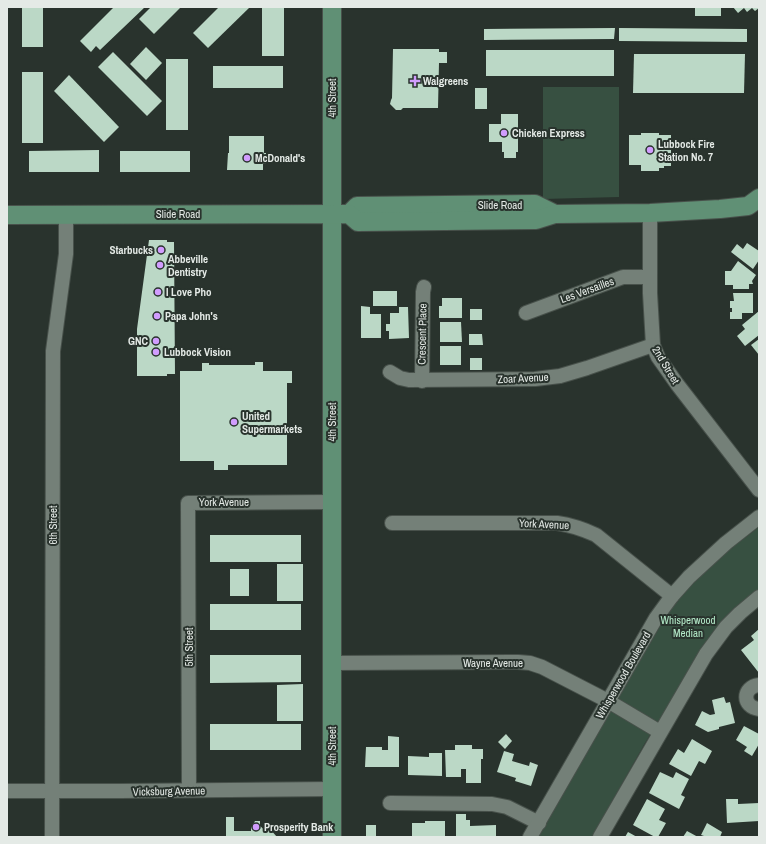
<svg xmlns="http://www.w3.org/2000/svg" width="766" height="844" viewBox="0 0 766 844" font-family="'Archivo Narrow',sans-serif">
<style>
.green{fill:#375041}
.building{fill:#bbd8c6}
.lines{fill:none;stroke-linecap:round;stroke-linejoin:round}
.minor-casing{stroke:#48514b;stroke-width:16}
.major-casing{stroke:#48514b;stroke-width:20}
.minor{stroke:#748078;stroke-width:14}
.major{stroke:#609075;stroke-width:18}
.poi-dot{fill:#d19dfe;stroke:#29332d;stroke-width:1.5}
.labels{text-anchor:middle;dominant-baseline:central;stroke-width:4;stroke-linejoin:round;paint-order:stroke}
.poi-label{font-size:11px;font-weight:bold;fill:#e4eae6;stroke:#29332d;text-anchor:start}
.street-label{font-size:11px;fill:#e4eae6;stroke:#29332d}
.park-label{font-size:11px;fill:#b3e9c8;stroke:#29332d}
</style>
<rect width="100%" height="100%" fill="#29332d"/>
<g class="green">
<path d="M543,87H619V197L543,199Z"/>
<path d="M759,527V589C741,602 728,615 714,632L645,743L592,837H535L668,613C679,598 691,583 705,570C722,554 741,541 759,527Z"/>
</g>
<g class="building">
<rect x="22" y="7" width="21" height="40"/>
<path d="M114,7H145L100,50L96,46L91,52L80,41Z"/>
<path d="M151,7H181L154,34L139,19Z"/>
<path d="M219,7H250L208,48L193,33Z"/>
<rect x="262" y="7" width="22" height="49"/>
<rect x="695" y="7" width="26" height="9"/>
<path d="M733,7H759V8L755,11L752,8L747,12L744,8L738,13Z"/>
<path d="M615,28L614,39L484,40V29Z"/>
<path d="M619,28L747,29V42L619,41Z"/>
<path d="M146,47L162,63L146,80L130,64Z"/>
<path d="M393,49H439V52H447V63H439L438,108H403L401,110H396L390,104L391,100L392,98Z"/>
<rect x="486" y="50" width="128" height="26"/>
<path d="M113,52L162,101L147,116L98,67Z"/>
<path d="M634,54H745L744,93H633Z"/>
<rect x="166" y="59" width="22" height="71"/>
<rect x="213" y="66" width="70" height="22"/>
<rect x="22" y="72" width="21" height="71"/>
<path d="M69,75L119,127L104,142L54,91Z"/>
<rect x="475" y="88" width="12" height="21"/>
<path d="M501,114H518V152H516V158H504V152H502V142H489V124H501Z"/>
<path d="M641,133H659V135H671V166H664V168H659V171H641V165H629V135H641Z"/>
<path d="M229,136H264V153H266V164H263V170H227L228,153H229Z"/>
<path d="M99,150V172H29V151Z"/>
<rect x="120" y="151" width="70" height="21"/>
<path d="M149,240H167V242H174L175,374H167V376H137V329Z"/>
<path d="M747,243L759,251V260L753,269L731,252L737,244L743,249Z"/>
<path d="M738,261L756,275L752,281L753,284H749V289H733V285H725V271H731Z"/>
<rect x="373" y="291" width="24" height="15"/>
<path d="M733,293H753V313H742V319H730V312H732V308H730V301H734Z"/>
<path d="M442,298H462V318H439V306H442Z"/>
<path d="M361,306L370,307V314H381V338H361Z"/>
<path d="M399,307H408L409,338L389,339V331H386V324H390V313H399Z"/>
<rect x="470" y="309" width="12" height="11"/>
<path d="M759,311V335L745,346L737,336L745,329L742,325Z"/>
<path d="M440,322H461L462,342H440Z"/>
<path d="M469,334H482L483,345H469Z"/>
<path d="M759,339V355L751,345Z"/>
<rect x="440" y="346" width="21" height="19"/>
<rect x="470" y="358" width="12" height="12"/>
<path d="M255,362H263V371H292V383H287V465H228V470H214V461H180V371H202V363H209V365H255Z"/>
<rect x="210" y="535" width="91" height="27"/>
<rect x="277" y="564" width="26" height="37"/>
<rect x="230" y="569" width="19" height="27"/>
<rect x="210" y="604" width="91" height="26"/>
<path d="M759,629V673L741,650L754,640L751,636Z"/>
<path d="M210,655H301V682L210,683Z"/>
<path d="M303,684V721H277V685Z"/>
<path d="M724,697L726,703L730,702L735,723L719,727V729L708,732L695,725L702,711L710,715L715,714L712,700Z"/>
<rect x="210" y="724" width="91" height="26"/>
<path d="M744,726L759,734V744L752,756L744,751L747,747L736,740Z"/>
<path d="M506,734L512,741L505,749L498,742Z"/>
<path d="M388,736L399,737V767H365L366,747H382V750H388Z"/>
<path d="M692,739L712,751L705,764L699,761L691,776L669,764L678,749L684,753Z"/>
<path d="M455,745H472V749H483V759H481V783H466V769H461V777H446L445,750H455Z"/>
<path d="M504,751L514,754L512,761L529,766L530,762L538,765L531,786L515,781L516,778L497,772Z"/>
<path d="M429,753H442V776L408,775V756L429,757Z"/>
<path d="M660,772L673,778L676,772L689,779L681,795L685,797L679,809L649,793Z"/>
<path d="M647,799L665,809L659,820L666,823L658,837H655L633,825Z"/>
<path d="M726,799H738V804L759,803V821L727,823Z"/>
<path d="M456,814H466V820H470V826L496,825V837H456Z"/>
<path d="M226,817H234V831H251V828L255,821H260V826L267,832L270,829L277,837H226Z"/>
<path d="M425,821H445V837H412V823H425Z"/>
<path d="M707,823L722,832L720,837H703L704,836L701,835Z"/>
<rect x="366" y="825" width="10" height="12"/>
<path d="M687,831L698,837H683Z"/>
<path d="M628,832L637,837H625Z"/>
</g>
<g class="lines">
<g class="minor-casing">
<g id="minor">
<path d="M650,213V293L653,345L658,357L677,384L759,490"/>
<path d="M526,313L623,277H650"/>
<path d="M390,372L400,378L409,380L535,379L560,376L587,368L653,345"/>
<path d="M422,381L423,292L424,287"/>
<path d="M392,523H557C571,525 583,529 596,535L672,596"/>
<path d="M332,663L518,662L530,663L542,667L608,701L660,732"/>
<path d="M759,685C742,687 742,707 759,709"/>
<path d="M189,790L188,503L332,502"/>
<path d="M7,791H120L332,789"/>
<path d="M390,803L492,804L507,807L539,823"/>
<path d="M52,837L53,351L66,254V215"/>
<path d="M530,837L656,618L672,596L689,577L726,543L759,517"/>
<path d="M600,837L706,654L726,627L740,613L759,597"/>
</g>
</g>
<g class="major-casing">
<g id="major">
<path d="M332,7V837"/>
<path d="M349,214L357,206L535,204L555,214"/>
<path d="M7,215L349,214L358,222L536,220L555,214L650,213L720,209L748,206L759,198"/>
</g>
</g>
<use href="#minor" class="minor"/>
<use href="#major" class="major"/>
</g>
<g class="poi-dot">
<path d="M413 75h4v4h4v4h-4v4h-4v-4h-4v-4h4z"/>
<circle cx="504" cy="133" r="4"/>
<circle cx="650" cy="150" r="4"/>
<circle cx="247" cy="158" r="4"/>
<circle cx="161" cy="250" r="4"/>
<circle cx="160" cy="265" r="4"/>
<circle cx="158" cy="292" r="4"/>
<circle cx="157" cy="316" r="4"/>
<circle cx="156" cy="341" r="4"/>
<circle cx="156" cy="352" r="4"/>
<circle cx="234" cy="422" r="4"/>
<circle cx="256" cy="827" r="4"/>
</g>
<g class="labels">
<g class="poi-label">
<text x="423" y="81">Walgreens</text>
<text x="512" y="133">Chicken Express</text>
<text x="658" y="144">Lubbock Fire<tspan x="658" dy="13">Station No. 7</tspan></text>
<text x="255" y="158">McDonald's</text>
<text x="153" y="250" text-anchor="end">Starbucks</text>
<text x="168" y="259">Abbeville<tspan x="168" dy="13">Dentistry</tspan></text>
<text x="166" y="292">I Love Pho</text>
<text x="165" y="316">Papa John's</text>
<text x="148" y="341" text-anchor="end">GNC</text>
<text x="164" y="352">Lubbock Vision</text>
<text x="242" y="416">United<tspan x="242" dy="13">Supermarkets</tspan></text>
<text x="264" y="827">Prosperity Bank</text>
</g>
<g class="street-label">
<text transform="translate(332 98) rotate(-90)">4th Street</text>
<text x="500" y="205">Slide Road</text>
<text x="178" y="214">Slide Road</text>
<text transform="translate(587 290) rotate(-20)">Les Versailles</text>
<text transform="translate(422 334) rotate(-89)">Crescent Place</text>
<text transform="translate(666 365) rotate(59)">2nd Street</text>
<text transform="translate(523 378) rotate(-3)">Zoar Avenue</text>
<text transform="translate(332 422) rotate(-90)">4th Street</text>
<text x="224" y="502">York Avenue</text>
<text transform="translate(544 524) rotate(3)">York Avenue</text>
<text transform="translate(53 525) rotate(-90)">6th Street</text>
<text transform="translate(189 647) rotate(-90)">5th Street</text>
<text x="493" y="663">Wayne Avenue</text>
<text transform="translate(623 675) rotate(-60)">Whisperwood Boulevard</text>
<text transform="translate(332 746) rotate(-90)">4th Street</text>
<text transform="translate(169 791) rotate(-1)">Vicksburg Avenue</text>
</g>
<g class="park-label">
<text x="688" y="620">Whisperwood<tspan x="688" dy="13">Median</tspan></text>
</g>
</g>
<rect width="766" height="844" fill="none" stroke="#e4eae6" stroke-width="16"/>
</svg>
